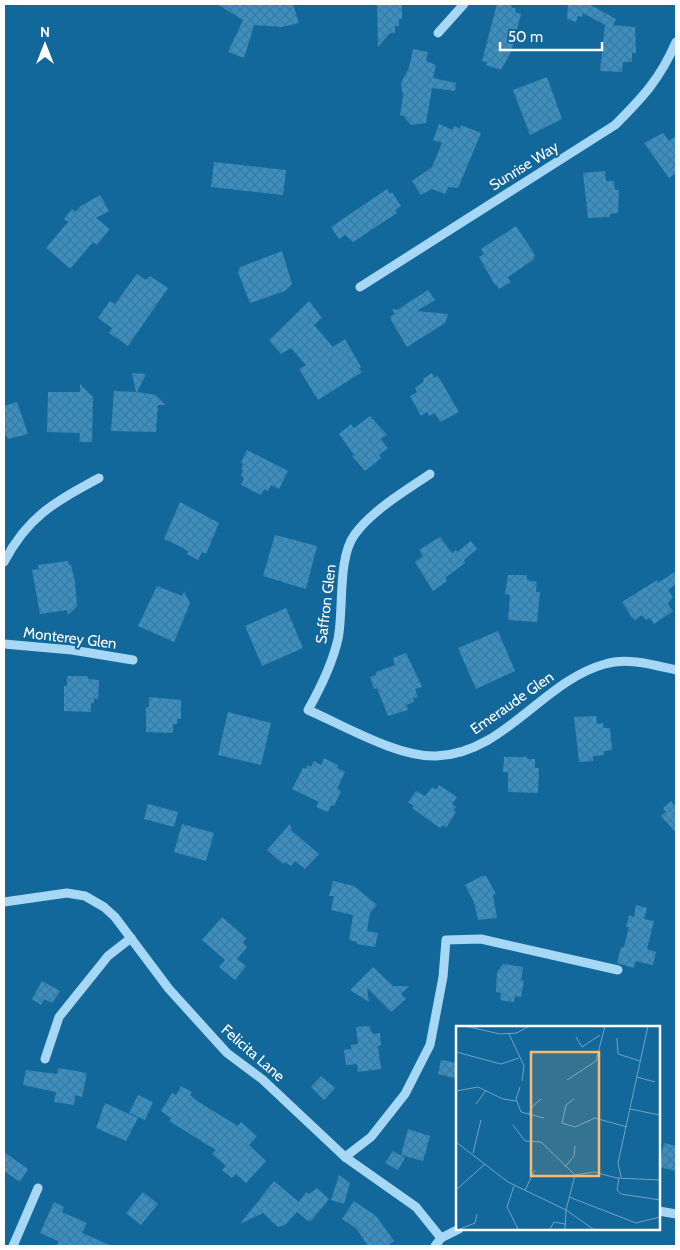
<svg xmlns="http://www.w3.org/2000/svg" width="680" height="1250" viewBox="0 0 680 1250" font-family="Cabin,sans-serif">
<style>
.building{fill:url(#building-cross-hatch)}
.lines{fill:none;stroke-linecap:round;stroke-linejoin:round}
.minor{stroke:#a6d7f4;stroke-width:9}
.labels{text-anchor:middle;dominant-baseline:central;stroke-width:4;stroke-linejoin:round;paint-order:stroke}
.street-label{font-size:15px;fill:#fff;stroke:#12679b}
.inset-road{fill:none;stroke:#71a4c3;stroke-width:1}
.view{fill:#ffb969;fill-opacity:0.15;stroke:#ffb969;stroke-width:2.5}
.inset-edge{fill:none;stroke:#fff;stroke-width:2.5}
</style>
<defs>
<pattern id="building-cross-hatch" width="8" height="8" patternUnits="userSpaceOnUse" patternTransform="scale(1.25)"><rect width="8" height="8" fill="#3b90c2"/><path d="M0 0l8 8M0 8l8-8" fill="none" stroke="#417899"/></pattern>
</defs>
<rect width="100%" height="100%" fill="#12679b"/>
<g class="building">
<path d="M217,4H293L299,23L282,27L254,25L244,58L228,52L243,20Z"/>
<path d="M377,4H402V19H399V26H395V33H390L378,47Z"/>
<path d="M497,4H512L511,7L516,9L515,12L521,14L511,52L501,70L486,65L487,62L482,61Z"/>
<path d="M568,4H589L616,19L613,25L635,27L636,53H632V62H623L622,72L600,71L605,25L583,13L582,17L578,16L576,22L567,19Z"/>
<path d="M413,49L428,52L426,61L436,65L433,78L456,83L455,91L432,88L426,123L411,125L404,116L400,115L403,96L401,83L409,68Z"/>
<path d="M547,77L562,119L530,135L513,90Z"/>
<path d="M439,124L453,130L454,126L460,128L461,125L481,133L458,188L448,187L445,194L432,189L421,195L412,181L432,167L442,143L433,140Z"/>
<path d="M663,133L669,141L676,136V173L669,178L644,143Z"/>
<path d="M214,162L286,170L283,195L211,187Z"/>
<path d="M605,171L606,181H614L615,190H619L618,213L610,214V217L588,218L583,173Z"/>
<path d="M387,189L390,194L392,192L401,206L395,210L397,213L353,242L345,235L339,239L331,227Z"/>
<path d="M100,195L109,211L96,218L110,229L97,245L93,242L71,268L68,267L46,248L68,222L64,219L72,209L75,212L81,206Z"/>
<path d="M516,226L535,255L533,260L508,277L511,282L499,289L496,284L495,285L479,257L484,254L481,249Z"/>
<path d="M282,251L292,284L285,291L250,303L238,272L240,267Z"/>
<path d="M137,274L146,280L150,276L168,288L128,346L109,333L112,328L98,318L110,301L115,304Z"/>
<path d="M428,290L435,300L417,311L448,314L445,323L407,347L391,320V316L395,314L392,309L397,310Z"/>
<path d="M309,301L322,318L314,325L333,347L345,339L361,367L359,368L362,372L359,374L318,400L299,369L306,365L291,348L281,354L269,340Z"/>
<path d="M132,373L146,374L137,392L156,395L166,405H158L156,432L111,431L114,391L136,392Z"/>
<path d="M432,373L434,378L438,376L459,412L440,422L435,413L429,416L427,412L421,416L410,396L417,392L415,388L424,381L423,379Z"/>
<path d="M80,384L93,397L92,442H79L80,433L47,432L48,392H80Z"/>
<path d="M17,402L28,434L8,439L6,435L4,436V406Z"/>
<path d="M370,416L387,435L381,439L388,448L379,455L381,458L365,471L352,456L354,455L339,434L351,424L354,428Z"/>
<path d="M247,450L288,471L279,489L271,485L268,491L264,489L261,495L241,485L244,478L241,476L243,470L241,469L243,464L241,463Z"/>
<path d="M180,502L219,523L206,554L202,552L198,560L187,554L188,551L179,546L164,539Z"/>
<path d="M275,535L317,546L306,589L263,576Z"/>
<path d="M440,537L452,553L456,550L457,552L471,541L477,549L464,560L465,563L445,578L447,581L433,591L415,562L423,556L419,550Z"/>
<path d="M68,561L69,565H71L75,582L77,606L68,615L67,610L40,614L32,570L39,569L38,565Z"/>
<path d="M676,571V584L668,590L673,597L668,604L673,611L654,624L650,618L646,620L642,615L635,620L631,616L622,602L657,580L658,583Z"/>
<path d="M508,575H527V580L537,582L536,592H540L537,622L508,620L510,595L505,594Z"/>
<path d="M157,586L182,596L184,591L190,603L174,642L138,626Z"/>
<path d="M286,608L303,648L262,666L245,626Z"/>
<path d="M498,631L515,671L476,689L458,648Z"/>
<path d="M406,653L422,687L415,689L418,697L413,698L414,702L406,705L408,710L388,716L377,688L374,689L370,677L376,675V672L395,665L393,658Z"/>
<path d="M67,676H88V679L99,680L98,699L94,698V703H91V712L64,711V686H67Z"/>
<path d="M149,697L181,700V719H177V724H173V733L146,732V707H149Z"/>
<path d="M228,712L271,723L261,765L218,755Z"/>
<path d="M596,716L597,724L603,723L604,728H610L612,750L604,751V755L593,756V761L579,762L574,717Z"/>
<path d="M504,757H527V759H535V768H539L538,793L508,792V772H503Z"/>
<path d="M324,758L338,765L337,768L345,772L337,789L341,791L334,806L331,805L328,812L316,807L319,802L292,789L303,768L306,769L308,765L311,767L314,761L321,765Z"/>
<path d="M439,785L457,797L452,804L456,807L453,810L456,812L446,828L443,825L440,828L412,808L414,806L408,802L416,791L425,796L432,787L436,790Z"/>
<path d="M671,801L674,805L676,803V833L661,816L666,812L663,808Z"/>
<path d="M148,804L178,812L174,827L144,819Z"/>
<path d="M182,824L214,833L206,861L174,852Z"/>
<path d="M290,824L292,831L319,854L305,869L295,861L291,866L285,862L283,864L267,850Z"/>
<path d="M482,876H486L496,894L493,895L497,918L478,920L474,902L465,885Z"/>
<path d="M333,881L354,886L377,905L370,913L367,931L378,933L375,947L357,944V942L349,940L353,915L331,910L334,896H329Z"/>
<path d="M636,905L647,908L644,919L654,921L647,949L656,952L653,965L635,961L634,968L617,963L621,947H624L629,927H626L629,915L634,917Z"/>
<path d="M222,917L246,938L243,942L247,947L237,959L246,966L235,980L219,967L225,960L202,940Z"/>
<path d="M503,964L523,967L521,980L524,981L521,997L515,996L514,1002L500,1000L501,993L496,992L497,972Z"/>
<path d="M373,967L393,986H409L401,994L406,999L391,1012L367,988L369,1002L350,990Z"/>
<path d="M42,981L60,991L52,1003L44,999L41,1005L32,999Z"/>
<path d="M369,1026L373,1034L380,1033L381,1045L378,1046L381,1069L358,1072L357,1064L346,1065L344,1050L351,1049V1045L358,1044L356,1027Z"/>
<path d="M441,1060L458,1063V1079L438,1074Z"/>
<path d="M58,1068L87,1073L82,1097L75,1095L74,1105L54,1102L56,1092L23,1085L26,1070L57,1074Z"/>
<path d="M321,1076L335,1088L324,1100L311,1087Z"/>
<path d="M181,1086L192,1092L190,1095L197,1101L238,1126L241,1122L257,1136L249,1145L266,1161L246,1183L236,1174L232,1178L222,1170L226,1166L212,1154L216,1150L169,1121L171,1118L161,1111L172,1093L176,1095Z"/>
<path d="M138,1095L153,1102L145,1120L129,1113Z"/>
<path d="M105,1103L138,1118L126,1141L96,1128Z"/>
<path d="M408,1129L430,1136L423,1161L401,1155Z"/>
<path d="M664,1143L676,1146V1171L659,1167Z"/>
<path d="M393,1151L405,1158L398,1170L385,1163Z"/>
<path d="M4,1152L28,1169L20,1182L4,1171Z"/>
<path d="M339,1175L350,1183L344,1204L331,1200Z"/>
<path d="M274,1181L299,1202L306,1192L309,1194L317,1188L329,1199L311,1221H308L297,1212L285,1225L278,1227L263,1213L240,1224Z"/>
<path d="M143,1192L158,1204L141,1225L126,1213Z"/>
<path d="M354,1201L376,1216L394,1241L387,1246H368L356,1228L342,1219Z"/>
<path d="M54,1202L64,1207L62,1212L87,1223L82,1233L112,1246H58V1241L40,1233Z"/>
</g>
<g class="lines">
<g class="minor">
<path d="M438,33L464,4"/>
<path d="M360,287L615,125C643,97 660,79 676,42"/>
<path d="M430,474C404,492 374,509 355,534C337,558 344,610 338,639C332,665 321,687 308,710C345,726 397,757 436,756C504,754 543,681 605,664C627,657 654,665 676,670"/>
<path d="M4,562C28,516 55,502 99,478"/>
<path d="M4,644L72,650L133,660"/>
<path d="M4,902L67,893L85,896L104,907L115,917L169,989L227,1053L262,1079L345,1157L416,1207L441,1238"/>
<path d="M45,1059L59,1017L108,956L131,938"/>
<path d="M345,1157L371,1137L405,1094L430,1045L443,977L446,940L481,939L618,970"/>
<path d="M659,1211L676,1214"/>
<path d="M13,1246L38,1188"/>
<path d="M435,1246L441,1238L459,1229"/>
</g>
</g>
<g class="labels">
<g class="street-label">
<text transform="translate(524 166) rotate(-32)">Sunrise Way</text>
<text transform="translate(326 604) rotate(-83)">Saffron Glen</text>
<text transform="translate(70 638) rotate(7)">Monterey Glen</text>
<text transform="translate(512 703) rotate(-35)">Emeraude Glen</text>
<text transform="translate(253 1053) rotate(41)">Felicita Lane</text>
</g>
</g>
<g transform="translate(456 1026)">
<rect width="204" height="204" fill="#12679b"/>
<path class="inset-road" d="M9,0L44,8L61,7L73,0M53,8L68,40L66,55M120,11L126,21L144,9M161,12L162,28L184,35M0,26L45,38L63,32M181,51L199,56M111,54L140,35L149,0M64,61L60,73L65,86L88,92M0,65L22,61L47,73L60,75M118,73L110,79L106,97L119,101L139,92L171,101M20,78L30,64M174,83L204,89M73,89L77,80L85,73M57,99L69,115L85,116L119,149M0,116L52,156L110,184L137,203M17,127L25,94M109,141L118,130L119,120M119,149L138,146L161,152L204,154M165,151L162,137L192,0M163,152L161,164L165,168L204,174M58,160L51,181L62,203M0,164L29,138M69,164L79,144M113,171L180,197L204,191M4,203L19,197L21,188M94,203L98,196L109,198M109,203L110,184L119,149"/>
<path class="view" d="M75,26H143V150H75Z"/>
<rect width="204" height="204" class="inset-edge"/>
</g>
<rect width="680" height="1250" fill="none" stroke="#ffffff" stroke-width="10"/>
<g transform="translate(45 45)" stroke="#12679b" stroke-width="4" paint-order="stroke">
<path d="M0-4L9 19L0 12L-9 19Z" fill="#ffffff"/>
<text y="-8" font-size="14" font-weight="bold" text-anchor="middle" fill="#ffffff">N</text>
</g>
<path d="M500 42v8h102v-8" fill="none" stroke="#ffffff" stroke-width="2.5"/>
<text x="508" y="42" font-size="15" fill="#ffffff" stroke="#12679b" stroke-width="4" paint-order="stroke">50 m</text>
</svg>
